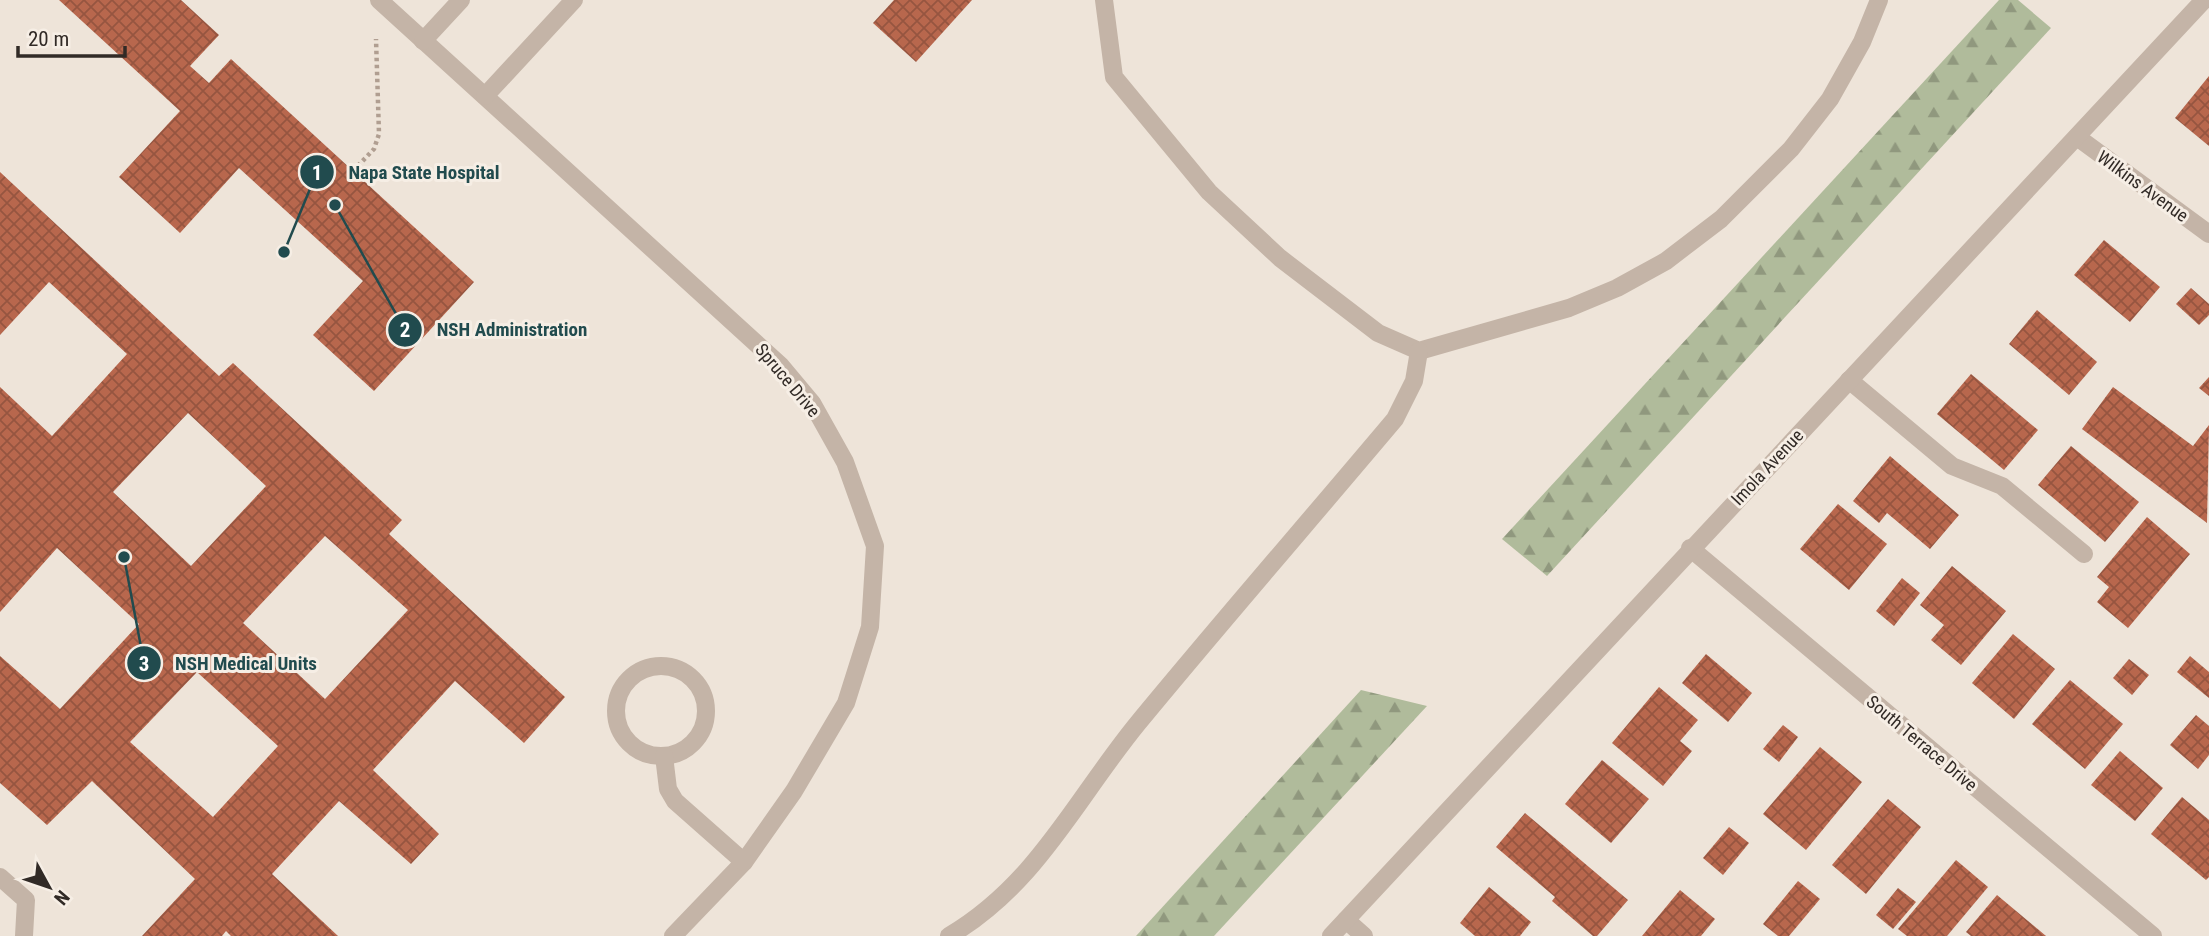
<svg xmlns="http://www.w3.org/2000/svg" width="2209" height="936" viewBox="0 0 2209 936" font-family="'Roboto Condensed',sans-serif">
<style>
.forest{fill:url(#forest-firs)}
.building{fill:url(#building-cross-hatch);fill-rule:evenodd}
.lines{fill:none;stroke-linecap:round;stroke-linejoin:round}
.path{stroke:#b09e91;stroke-width:4.5;stroke-dasharray:3.5 3.5;stroke-linecap:butt}
.minor{stroke:#c4b4a7;stroke-width:18}
.labels{text-anchor:middle;dominant-baseline:central;stroke-width:6;stroke-linejoin:round;paint-order:stroke}
.street-label{font-size:18px;fill:#312a26;stroke:#f6eee5}
.leader{fill:none;stroke:#214b4e;stroke-width:2.5}
.callout-dot{fill:#214b4e;stroke:#f6eee5;stroke-width:2.5}
.mark-label{font-size:21px;text-anchor:middle;font-weight:bold;fill:#fff}
.callout-label{font-size:19px;text-anchor:middle;font-weight:bold;fill:#214b4e;stroke:#f6eee5;stroke-width:6;stroke-linejoin:round;paint-order:stroke}
</style>
<defs>
<pattern id="forest-firs" width="22" height="20" patternUnits="userSpaceOnUse" patternTransform="scale(1.75)"><rect width="22" height="20" fill="#b0bb9b"/><path d="M5 1l3.5 6h-7zM16 11l3.5 6h-7z" fill="#90987e"/></pattern>
<pattern id="building-cross-hatch" width="8" height="8" patternUnits="userSpaceOnUse" patternTransform="scale(1.75)"><rect width="8" height="8" fill="#b8674d"/><path d="M0 0l8 8M0 8l8-8" fill="none" stroke="#965540"/></pattern>
</defs>
<rect width="100%" height="100%" fill="#eee4d9"/>
<g class="forest">
<path d="M1999,0H2018L2051,28L1547,576L1502,539Z"/>
<path d="M1361,690L1427,706L1214,936H1136Z"/>
</g>
<g class="building">
<path d="M59,0H181L219,35L190,66L209,83L231,59L474,282L374,391L313,335L363,281L239,168L180,233L119,177L180,111Z"/>
<path d="M894,0H972L916,62L873,23Z"/>
<path d="M2209,76V146L2175,118Z"/>
<path d="M0,172L219,376L233,363L402,520L389,534L565,697L524,743L455,681L373,770L439,834L411,864L339,801L272,874L338,936H231L226,931L222,936H142L195,879L92,781L47,825L0,783V656L60,709L139,624L57,548L0,612V387L52,436L127,354L49,282L0,335ZM188,413L266,486L191,566L113,492ZM325,536L408,610L325,699L243,623ZM197,672L278,746L213,817L130,742Z"/>
<path d="M2104,240L2160,287L2130,322L2074,275Z"/>
<path d="M2191,288L2209,304V315L2199,325L2176,304Z"/>
<path d="M2037,310L2097,362L2069,395L2009,344Z"/>
<path d="M1971,374L2038,430L2004,470L1937,414Z"/>
<path d="M2209,377V396L2199,388Z"/>
<path d="M2113,387L2193,446L2209,425L2207,523L2082,429Z"/>
<path d="M2071,446L2139,502L2105,542L2038,485Z"/>
<path d="M1890,456L1959,515L1930,549L1887,513L1879,523L1853,501Z"/>
<path d="M1838,504L1887,544L1849,590L1800,549Z"/>
<path d="M2147,517L2190,554L2128,628L2097,602L2109,587L2097,577Z"/>
<path d="M1952,566L2006,611L1961,665L1931,640L1944,625L1920,605Z"/>
<path d="M1902,578L1920,593L1894,626L1876,611Z"/>
<path d="M2013,634L2055,669L2014,719L1972,683Z"/>
<path d="M1706,654L1752,693L1728,722L1682,683Z"/>
<path d="M2190,656L2209,672V698L2177,672Z"/>
<path d="M2129,659L2149,675L2132,695L2113,678Z"/>
<path d="M2070,680L2123,724L2085,769L2032,724Z"/>
<path d="M1659,687L1698,720L1680,741L1692,751L1663,786L1612,743Z"/>
<path d="M2196,715L2209,726V755L2198,769L2170,745Z"/>
<path d="M1783,725L1798,737L1779,762L1763,749Z"/>
<path d="M1820,747L1862,782L1806,850L1763,814Z"/>
<path d="M2120,751L2163,788L2135,821L2091,785Z"/>
<path d="M1602,760L1649,799L1611,843L1565,804Z"/>
<path d="M2182,797L2209,820V877L2206,880L2151,834Z"/>
<path d="M1888,799L1921,827L1866,894L1832,865Z"/>
<path d="M1525,813L1628,900L1597,936H1593L1552,901L1555,897L1496,847Z"/>
<path d="M1729,827L1749,843L1723,875L1703,858Z"/>
<path d="M1956,860L1988,887L1947,936H1907L1898,929Z"/>
<path d="M1798,881L1820,899L1789,936H1778L1763,924Z"/>
<path d="M1489,887L1531,922L1520,936H1475L1460,923Z"/>
<path d="M1898,888L1916,902L1893,929L1876,915Z"/>
<path d="M1680,890L1715,919L1701,936H1642Z"/>
<path d="M1997,895L2046,936H1971L1966,932Z"/>
</g>
<g class="lines">
<path class="path" d="M353,171L374,149L379,134L376,39"/>
<g class="minor">
<path d="M379,0L781,366L812,403L845,462L875,546L870,627L846,703L794,791L744,862L673,936"/>
<path d="M1104,0L1114,77L1209,192L1280,258L1378,333L1419,351L1569,308L1617,288L1666,261L1721,219L1791,149L1830,99L1862,42L1879,0"/>
<path d="M423,41L461,0"/>
<path d="M485,96L574,0"/>
<path d="M2077,137L2209,234"/>
<path d="M1849,380L1952,466L2002,486L2084,554"/>
<path d="M1690,548L2153,936"/>
<circle cx="661" cy="711" r="45"/>
<path d="M664,756L668,789L675,801L744,862"/>
<path d="M0,877L26,900L24,936"/>
<path d="M1346,920L1364,936"/>
<path d="M949,936C1037,884 1075,800 1138,723C1222,621 1310,520 1395,419L1414,381L1419,351"/>
<path d="M1331,936L2204,0"/>
</g>
</g>
<g class="labels">
<g class="street-label">
<text transform="translate(2143 186) rotate(36)">Wilkins Avenue</text>
<text transform="translate(788 380) rotate(50)">Spruce Drive</text>
<text transform="translate(1767 467) rotate(-47)">Imola Avenue</text>
<text transform="translate(1922 743) rotate(40)">South Terrace Drive</text>
</g>
</g>
<path class="leader" d="M284 252L317 172M335 205L405 330M124 557L144 663"/>
<g class="callout-dot">
<circle cx="284" cy="252" r="7"/>
<circle cx="335" cy="205" r="7"/>
<circle cx="124" cy="557" r="7"/>
<circle cx="317" cy="172" r="18"/>
<circle cx="405" cy="330" r="18"/>
<circle cx="144" cy="663" r="18"/>
</g>
<g class="mark-label">
<text x="317" y="180">1</text>
<text x="405" y="337">2</text>
<text x="144" y="671">3</text>
</g>
<g class="callout-label">
<text x="424" y="179">Napa State Hospital</text>
<text x="512" y="336">NSH Administration</text>
<text x="246" y="670">NSH Medical Units</text>
</g>
<g transform="translate(49 887) rotate(130)" stroke="#f6eee5" stroke-width="5" paint-order="stroke">
<path d="M0-5L12 26L0 18L-12 26Z" fill="#312a26"/>
<text y="-10" font-size="19" font-weight="bold" text-anchor="middle" fill="#312a26">N</text>
</g>
<path d="M18 46v10h107v-10" fill="none" stroke="#312a26" stroke-width="3.5"/>
<text x="28" y="46" font-size="21" fill="#312a26" stroke="#f6eee5" stroke-width="5" paint-order="stroke">20 m</text>
</svg>
